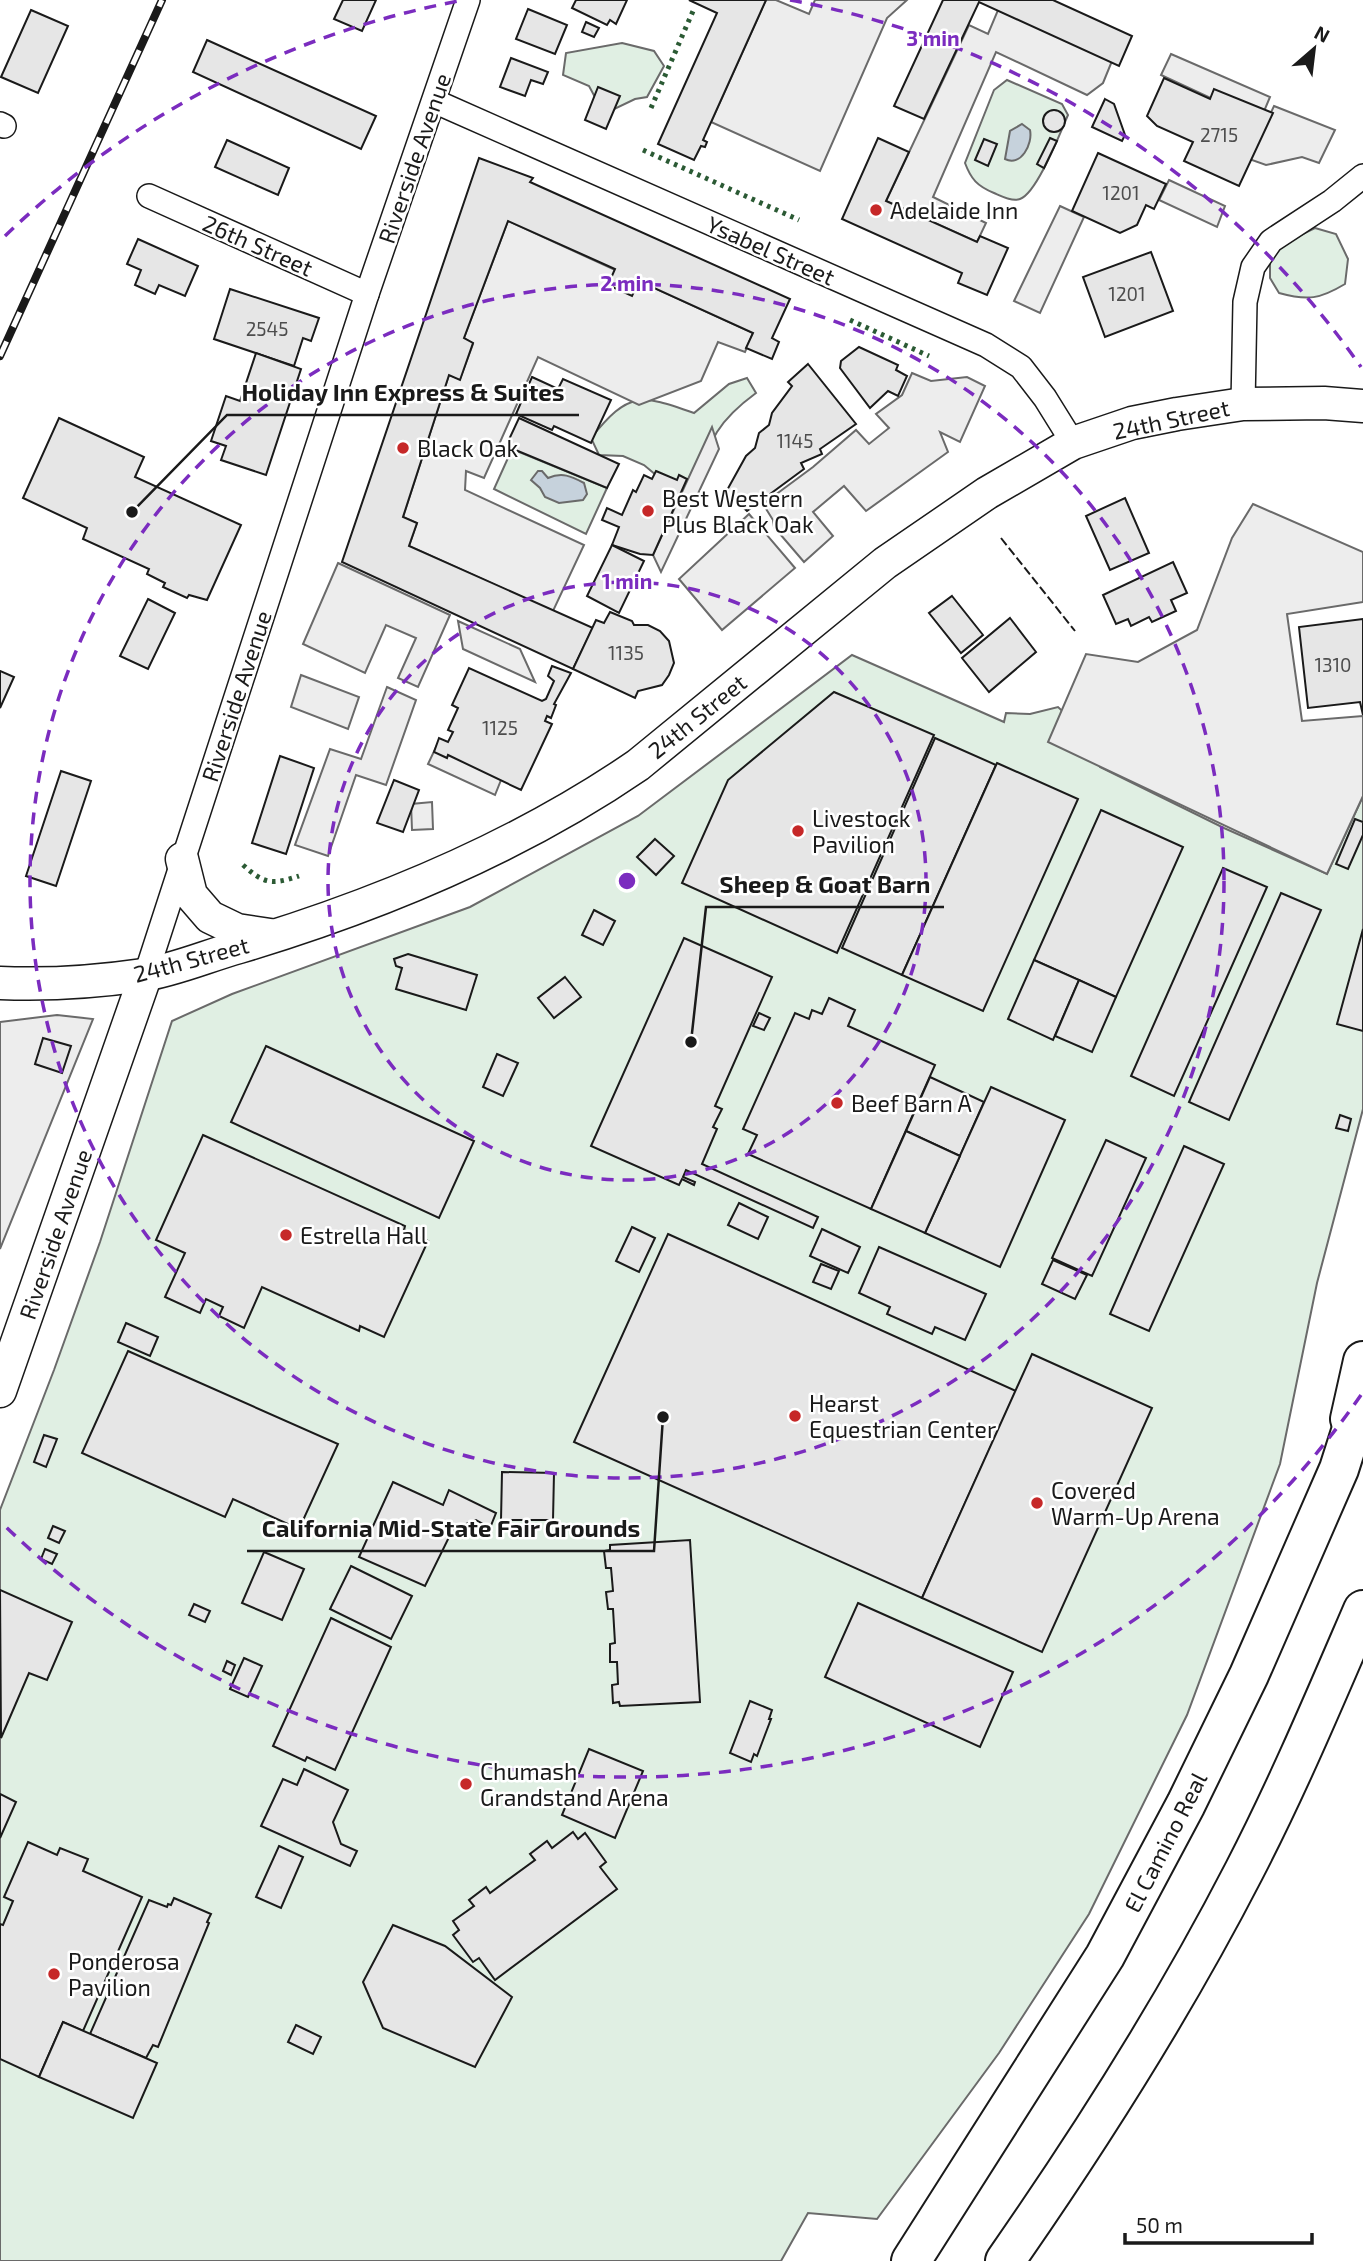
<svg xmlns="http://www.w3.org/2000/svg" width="1363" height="2261" viewBox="0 0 1363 2261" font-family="'Exo 2',sans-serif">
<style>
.green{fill:#e0efe3;stroke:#6a6a6a;stroke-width:2}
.parking{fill:#ededed;stroke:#6a6a6a;stroke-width:2}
.water{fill:#c6d2dc;stroke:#6a6a6a;stroke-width:2}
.building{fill:#e6e6e6;stroke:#1a1a1a;stroke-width:2}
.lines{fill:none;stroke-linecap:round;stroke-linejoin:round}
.minor-casing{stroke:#1a1a1a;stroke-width:26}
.secondary-casing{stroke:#1a1a1a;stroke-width:35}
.motorway-casing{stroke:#1a1a1a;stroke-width:42}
.minor{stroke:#fff;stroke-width:23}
.secondary{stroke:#fff;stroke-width:32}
.motorway{stroke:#fff;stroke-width:38}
.rail-casing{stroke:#1a1a1a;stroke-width:8}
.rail{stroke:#fff;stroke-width:5;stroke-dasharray:16;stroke-linecap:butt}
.hedge{stroke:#2b5a34;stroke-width:5;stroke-dasharray:3.5 5;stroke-linecap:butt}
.fence{stroke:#1a1a1a;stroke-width:2;stroke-dasharray:9 3.5;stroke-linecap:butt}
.ring{fill:none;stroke:#7b2cbf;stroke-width:3.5;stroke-dasharray:12 9}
.poi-dot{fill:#c62828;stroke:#fff;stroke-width:2.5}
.labels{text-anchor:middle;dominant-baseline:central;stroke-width:5;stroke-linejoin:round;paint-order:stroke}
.number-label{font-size:19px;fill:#4d4d4d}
.street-label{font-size:23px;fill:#1a1a1a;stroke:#fff}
.poi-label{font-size:23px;fill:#1a1a1a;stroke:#fff;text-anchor:start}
.centre{fill:#7b2cbf;stroke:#fff;stroke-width:3.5}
.ring-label{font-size:21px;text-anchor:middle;font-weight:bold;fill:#7b2cbf;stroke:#fff;stroke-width:5;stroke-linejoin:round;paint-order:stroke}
.leader{fill:none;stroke:#1a1a1a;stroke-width:2.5}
.callout-dot{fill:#1a1a1a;stroke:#fff;stroke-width:2.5}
.callout-label{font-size:24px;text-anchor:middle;font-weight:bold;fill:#1a1a1a;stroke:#fff;stroke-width:5;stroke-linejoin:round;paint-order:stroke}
</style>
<rect width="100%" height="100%" fill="#fff"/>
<g class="green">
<path d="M622,43L654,51L664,66L647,97L635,99L604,114L589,86L563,75L566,53Z"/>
<path d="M1007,80L1062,104L1068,115C1060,133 1037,193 1020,199C1012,202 1001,196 994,193C977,186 971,179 965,163L994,90Z"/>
<path d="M1315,228L1336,234L1348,259L1345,284C1320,299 1308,301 1279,293L1270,278V256L1280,245Z"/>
<path d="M747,378L756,393C741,404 727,416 717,432C705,452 704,471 687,491L668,485L644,465L623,456L599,455L591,438C629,391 640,394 694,413L729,384Z"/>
<path d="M512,449L607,488L586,534L494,489Z"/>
<path d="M852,655L1004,722L1006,713L1030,714L1058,707L1080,727L1100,767L1224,828L1327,874L1363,796V1109L1317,1283L1280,1464L1187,1715L1089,1914L999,2053L877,2219L808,2213L781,2261H0V1510L54,1370L100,1242L172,1021L232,994L470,907L638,816Z"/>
</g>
<g class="parking">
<path d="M766,0H776L809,14L815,0H907L887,18L820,171L711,122Z"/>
<path d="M998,10L1112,61L1103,83L1087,95L996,52L933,197L986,223L977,242L886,201L969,25L988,34Z"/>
<path d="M1171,54L1270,97L1260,121L1161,75Z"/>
<path d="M1274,106L1335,130L1319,163L1302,157L1266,165L1249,159Z"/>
<path d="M1169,180L1225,206L1217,227L1159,200Z"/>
<path d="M1060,206L1084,217L1040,313L1014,301Z"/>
<path d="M508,221L753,333L745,352L718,342L701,381L639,405L538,357L484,478L466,471L465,490L584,545L553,611L409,546L417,523L403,517L449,375L460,379L473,344L464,338Z"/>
<path d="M912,373L931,381L967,377L985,386L960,442L940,432L948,452L866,511L844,486L813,512L833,536L804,562L774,527L773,520L763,504L813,467L856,430L869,444L889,428L876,414L902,395Z"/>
<path d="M712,427L719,449L661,572L653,555Z"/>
<path d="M1253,504L1363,552V602L1287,614L1302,721L1363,716V796L1327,874L1048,742L1086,654L1138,662L1197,630L1232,538Z"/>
<path d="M749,514L795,568L722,630L679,579Z"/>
<path d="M338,563L450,615L418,687L398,678L416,638L386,625L365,673L303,644Z"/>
<path d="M458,621L520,649L535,682L463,649Z"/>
<path d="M301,675L359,697L348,729L291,707Z"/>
<path d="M387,687L416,700L386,785L356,775L328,856L295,845L330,749L361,759Z"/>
<path d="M437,745L503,775L495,795L428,764Z"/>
<path d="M432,802L433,829L412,830L411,804Z"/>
<path d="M57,1015L93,1019L0,1249V1022Z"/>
</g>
<g class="water">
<path d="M1022,124L1030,130C1033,144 1021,167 1005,159L1010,131Z"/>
<path d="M538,471H542L548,478C562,472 571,476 584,483L587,494L583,500L559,503L545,497L540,488L531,480Z"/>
</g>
<g class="building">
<path d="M343,0H376L362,31L334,19Z"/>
<path d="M576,0H627L616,24L610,20L607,25L572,8Z"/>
<path d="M689,0H766L703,140L707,142L705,147L701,146L694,160L658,144L717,13Z"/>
<path d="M943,0H1053L1132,36L1119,66L979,2L924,119L894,106Z"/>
<path d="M528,9L567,25L555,54L516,39Z"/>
<path d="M31,10L68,26L38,93L1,77Z"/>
<path d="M586,22L599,28L594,37L582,32Z"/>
<path d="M207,40L376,116L361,149L193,72Z"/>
<path d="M511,58L548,72L543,84L531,80L525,96L500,87Z"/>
<path d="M1164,78L1210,99L1214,89L1273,113L1239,186L1184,161L1193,142L1157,126L1147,116Z"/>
<path d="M598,87L620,96L606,129L585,120Z"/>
<path d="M1105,99L1114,104L1125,135L1122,141L1092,127Z"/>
<circle cx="1054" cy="121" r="11"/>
<path d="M878,138L909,152L886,201L977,242L980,236L1008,248L987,295L958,283L962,273L842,219Z"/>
<path d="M1050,138L1057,141L1044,168L1037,164Z"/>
<path d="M984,139L997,144L988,166L975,160Z"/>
<path d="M227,140L289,168L278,195L215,167Z"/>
<path d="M1098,153L1166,184L1154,209L1146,205L1137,225L1120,233L1072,211Z"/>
<path d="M479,158L533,178L530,182L790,299L772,338L779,342L772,359L746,348L753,333L639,281L632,296L608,285L615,269L508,221L464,338L473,343L460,380L449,375L403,517L417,523L409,546L593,628L573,669L342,562Z"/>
<path d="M138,239L198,266L185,296L159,285L155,294L135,285L141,270L127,264Z"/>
<path d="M1151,252L1173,311L1105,337L1083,277Z"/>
<path d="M230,289L319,318L311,341L303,338L294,366L214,339Z"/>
<path d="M859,347L898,365L896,370L907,376L898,396L888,391L870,408L840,368L841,361Z"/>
<path d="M256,353L301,369L266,475L221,460L226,446L211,441L226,396L240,401Z"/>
<path d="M808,364L856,424L820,449L822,454L801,463L804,469L747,511L726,492L746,456L755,448L759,433L769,425L772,413L792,386L788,382Z"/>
<path d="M532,377L558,389L563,379L611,400L591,443L554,426L552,430L516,414Z"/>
<path d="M59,418L144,457L135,477L241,525L207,600L189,595L187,598L163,587L165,583L147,574L149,569L83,539L87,528L23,498Z"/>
<path d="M519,418L619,464L607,488L506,446Z"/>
<path d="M656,471L677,480L679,475L687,479L653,555L640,554L612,545L619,527L602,520L607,508L622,515L633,490L636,492L644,475L652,479Z"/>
<path d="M1125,498L1149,553L1110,570L1086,516Z"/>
<path d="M612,545L644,561L619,613L587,596Z"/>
<path d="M1173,562L1187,593L1171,600L1176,611L1152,622L1149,617L1131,626L1128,619L1116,624L1103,595Z"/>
<path d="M952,596L983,635L961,653L929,613Z"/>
<path d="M148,599L175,613L148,669L120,656Z"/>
<path d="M610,612L632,621L634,625H648L660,631L669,641L674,663L669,675L662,685L638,691L635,698L573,669L596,620L604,623Z"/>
<path d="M1010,618L1036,652L989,692L962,658Z"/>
<path d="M1363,619V715L1360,702L1308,708L1299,627Z"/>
<path d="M552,666L571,673L554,704L556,705L551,718L547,716L545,721L552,724L521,790L448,755L447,758L434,752L439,738L448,742L453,732L448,730L458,708L452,705L469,668L542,701L546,699L554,681L548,676Z"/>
<path d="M0,671L14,677L0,708Z"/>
<path d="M834,692L934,735L837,953L682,883L728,780Z"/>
<path d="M935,738L996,765L902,975L842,948Z"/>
<path d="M280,756L314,768L286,854L252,843Z"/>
<path d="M997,763L1078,799L983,1011L902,975Z"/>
<path d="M61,771L91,781L56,886L26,876Z"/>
<path d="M394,780L419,790L403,832L377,823Z"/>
<path d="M1101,810L1183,847L1116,997L1034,960Z"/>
<path d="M1355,819L1363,822V835L1348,869L1336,864Z"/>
<path d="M655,839L674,856L656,875L637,857Z"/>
<path d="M1223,868L1267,887L1174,1096L1131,1076Z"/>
<path d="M1281,893L1321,910L1229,1120L1189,1102Z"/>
<path d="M594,910L615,921L603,945L582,935Z"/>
<path d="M1363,929V1031L1337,1024Z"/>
<path d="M684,938L772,977L715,1106L722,1109L713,1127L717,1129L702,1164L818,1217L813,1228L686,1170L683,1177L695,1182L694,1185L682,1179L679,1185L591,1146Z"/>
<path d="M408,954L477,975L466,1010L396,989L402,968L396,966L394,959Z"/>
<path d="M1034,960L1079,980L1053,1040L1008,1019Z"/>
<path d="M565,977L581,997L554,1018L538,998Z"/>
<path d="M1079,980L1116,997L1092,1052L1055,1036Z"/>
<path d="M829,998L855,1010L848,1026L935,1065L871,1209L748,1154L757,1135L743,1129L795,1013L809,1019L812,1010L822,1014Z"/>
<path d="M759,1013L770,1018L764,1030L753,1026Z"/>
<path d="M43,1038L71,1046L62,1073L35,1064Z"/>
<path d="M266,1046L474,1141L439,1218L231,1122Z"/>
<path d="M497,1054L518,1063L503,1096L483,1087Z"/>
<path d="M930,1077L984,1102L960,1156L906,1131Z"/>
<path d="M991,1087L1065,1120L1000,1267L925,1233Z"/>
<path d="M1340,1115L1351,1119L1348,1131L1336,1128Z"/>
<path d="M906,1131L960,1156L925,1233L871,1209Z"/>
<path d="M203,1135L405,1226L404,1230L428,1241L384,1337L360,1326L359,1331L262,1287L244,1328L219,1316L223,1307L206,1299L200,1313L165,1297L185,1253L156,1240Z"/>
<path d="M1106,1140L1146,1158L1092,1276L1052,1258Z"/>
<path d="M1184,1146L1224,1164L1149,1331L1110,1314Z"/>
<path d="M739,1203L768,1217L758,1239L728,1225Z"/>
<path d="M632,1227L655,1238L639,1272L616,1261Z"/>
<path d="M822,1229L860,1247L848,1273L810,1256Z"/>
<path d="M668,1234L1016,1391L922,1598L574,1442Z"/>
<path d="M879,1247L986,1294L965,1340L935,1327L932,1334L887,1314L890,1307L859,1293Z"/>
<path d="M1053,1260L1087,1275L1075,1299L1042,1284Z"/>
<path d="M821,1264L839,1271L831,1289L813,1282Z"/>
<path d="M126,1323L158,1337L150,1356L118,1342Z"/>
<path d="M128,1351L338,1444L299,1529L233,1499L225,1517L82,1453Z"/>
<path d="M1032,1354L1152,1408L1042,1652L922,1598Z"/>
<path d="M44,1435L57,1439L46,1467L34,1462Z"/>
<path d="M502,1472L554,1473L553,1520H501Z"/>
<path d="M393,1482L443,1505L449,1490L496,1513L490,1528L476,1520L453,1529L425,1586L359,1557Z"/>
<path d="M53,1526L65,1531L59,1543L48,1538Z"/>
<path d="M690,1540L700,1702L620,1706L619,1702L613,1703L612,1685L618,1684L617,1662H610V1644L615,1643L613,1609H608L606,1592L613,1591L611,1568H606L604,1551L610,1550V1545Z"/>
<path d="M45,1549L57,1554L52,1564L41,1559Z"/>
<path d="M264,1552L304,1569L282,1620L242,1603Z"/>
<path d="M351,1566L412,1596L391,1639L330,1609Z"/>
<path d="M0,1590L72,1622L47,1680L29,1673L1,1738Z"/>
<path d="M858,1603L1013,1672L980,1747L825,1677Z"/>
<path d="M194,1604L210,1611L205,1622L189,1615Z"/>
<path d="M331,1618L391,1647L335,1770L307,1757L305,1761L273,1746Z"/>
<path d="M244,1658L262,1666L248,1697L230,1689Z"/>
<path d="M227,1661L235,1665L231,1675L223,1671Z"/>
<path d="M750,1701L772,1710L769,1719H771L757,1756L754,1754L751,1762L730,1753Z"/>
<path d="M589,1749L643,1771L615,1838L562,1815Z"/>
<path d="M304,1769L348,1790L333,1822L341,1844L357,1851L350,1866L261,1826L283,1779L297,1785Z"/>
<path d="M0,1794L16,1802L0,1838Z"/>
<path d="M573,1832L578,1839L585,1833L606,1862L600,1867L617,1889L495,1980L479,1958L473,1962L453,1935L459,1930L453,1921L474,1906L469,1900L486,1887L490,1893L535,1860L530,1854L547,1841L552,1848Z"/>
<path d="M28,1842L57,1855L60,1848L88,1859L83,1871L142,1897L83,2031L63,2022L39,2077L0,2059V1924L3,1925L13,1901L4,1897Z"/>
<path d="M279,1846L303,1857L281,1908L256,1897Z"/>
<path d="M174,1898L211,1914L207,1922L209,1923L158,2047L153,2045L146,2058L90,2034L149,1900L167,1907L168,1904L171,1905Z"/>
<path d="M393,1925L445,1946L512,1997L475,2067L383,2028L363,1982Z"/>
<path d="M63,2022L157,2063L133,2118L39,2077Z"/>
<path d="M296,2025L321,2037L313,2054L288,2042Z"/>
</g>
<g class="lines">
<g class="minor-casing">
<g id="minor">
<path d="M434,101L986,345L1021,367L1045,398L1073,443"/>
<path d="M0,124L4,126"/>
<path d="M149,196L367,294"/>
<path d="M1243,404L1245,302L1253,267L1271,241L1332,201L1363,176"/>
<path d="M146,974L367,294L468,0"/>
</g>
</g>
<g class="secondary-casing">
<g id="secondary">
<path d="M182,859L191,895L210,917L237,930L270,935"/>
<path d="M0,983C48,985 95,982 143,975C175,970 207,956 239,947C379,905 517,848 638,765L885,563L987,493L1073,443L1132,423L1177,414L1243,404L1324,403L1363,406"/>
<path d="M0,1391L146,974"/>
</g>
</g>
<g class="motorway-casing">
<g id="motorway">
<path d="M1350,1419L1363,1361"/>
<path d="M911,2261L1105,1956L1186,1804L1249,1675L1339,1469L1363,1394"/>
<path d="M1005,2261C1092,2136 1174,2007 1244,1871C1288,1786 1325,1698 1363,1610"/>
</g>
</g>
<use href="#minor" class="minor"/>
<use href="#secondary" class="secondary"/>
<use href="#motorway" class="motorway"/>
<g class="rail-casing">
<path id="rail" d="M0,356L162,0"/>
</g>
<use href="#rail" class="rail"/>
<g class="hedge">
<path d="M651,108L693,11"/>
<path d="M643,150L799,220"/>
<path d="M850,320L929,356"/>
<path d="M243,865C264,884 272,885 299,876"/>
</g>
<path class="fence" d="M1001,538L1075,631"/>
</g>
<g class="ring">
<circle cx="627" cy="881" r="299"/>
<circle cx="627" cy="881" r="597"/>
<path d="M1361 1395A896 896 0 0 1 5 1526M5 236A896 896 0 0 1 464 0M790 0A896 896 0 0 1 1361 367"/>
</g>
<g class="poi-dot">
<circle cx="876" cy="210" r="7"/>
<circle cx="403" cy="448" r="7"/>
<circle cx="648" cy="511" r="7"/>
<circle cx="798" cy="831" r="7"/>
<circle cx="837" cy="1103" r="7"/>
<circle cx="286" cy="1235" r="7"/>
<circle cx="795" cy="1416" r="7"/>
<circle cx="1037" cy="1503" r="7"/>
<circle cx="466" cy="1784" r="7"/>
<circle cx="54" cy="1974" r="7"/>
</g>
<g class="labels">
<g class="number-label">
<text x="1219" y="134">2715</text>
<text x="1121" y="192">1201</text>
<text x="1127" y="293">1201</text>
<text x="267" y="328">2545</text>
<text x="795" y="440">1145</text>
<text x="626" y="652">1135</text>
<text x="1333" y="664">1310</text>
<text x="500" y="727">1125</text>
</g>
<g class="street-label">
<text transform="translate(414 158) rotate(-71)">Riverside Avenue</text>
<text transform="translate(258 245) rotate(24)">26th Street</text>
<text transform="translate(771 250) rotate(24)">Ysabel Street</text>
<text transform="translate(1171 419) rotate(-12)">24th Street</text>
<text transform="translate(236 696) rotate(-72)">Riverside Avenue</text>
<text transform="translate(697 716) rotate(-39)">24th Street</text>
<text transform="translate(191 959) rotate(-15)">24th Street</text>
<text transform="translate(55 1234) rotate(-71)">Riverside Avenue</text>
<text transform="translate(1165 1842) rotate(-63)">El Camino Real</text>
</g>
<g class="poi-label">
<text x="890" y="210">Adelaide Inn</text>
<text x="417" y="448">Black Oak</text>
<text x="662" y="498">Best Western<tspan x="662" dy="26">Plus Black Oak</tspan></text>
<text x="812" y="818">Livestock<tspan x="812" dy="26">Pavilion</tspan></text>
<text x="851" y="1103">Beef Barn A</text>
<text x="300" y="1235">Estrella Hall</text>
<text x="809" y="1403">Hearst<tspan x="809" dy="26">Equestrian Center</tspan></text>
<text x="1051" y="1490">Covered<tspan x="1051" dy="26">Warm-Up Arena</tspan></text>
<text x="480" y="1771">Chumash<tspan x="480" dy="26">Grandstand Arena</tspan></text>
<text x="68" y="1961">Ponderosa<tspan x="68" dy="26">Pavilion</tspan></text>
</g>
</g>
<circle cx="627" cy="881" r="10" class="centre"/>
<g class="ring-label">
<text x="933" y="46">3 min</text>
<text x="627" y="291">2 min</text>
<text x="627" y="589">1 min</text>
</g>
<path class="leader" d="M132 512L227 415H579M691 1042L706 907H944M663 1417L654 1551H247"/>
<g class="callout-dot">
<circle cx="132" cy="512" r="7"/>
<circle cx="691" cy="1042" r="7"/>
<circle cx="663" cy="1417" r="7"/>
</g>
<g class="callout-label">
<text x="403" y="401">Holiday Inn Express &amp; Suites</text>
<text x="825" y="893">Sheep &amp; Goat Barn</text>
<text x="451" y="1537">California Mid-State Fair Grounds</text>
</g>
<g transform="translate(1314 49) rotate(28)" stroke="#ffffff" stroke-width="5" paint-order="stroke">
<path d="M0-5L12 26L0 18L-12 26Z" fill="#1a1a1a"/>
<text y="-10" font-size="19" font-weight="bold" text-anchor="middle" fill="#1a1a1a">N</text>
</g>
<path d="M1125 2233v10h187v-10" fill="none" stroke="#1a1a1a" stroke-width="3.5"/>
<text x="1136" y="2233" font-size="21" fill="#1a1a1a" stroke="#ffffff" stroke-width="5" paint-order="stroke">50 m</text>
</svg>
